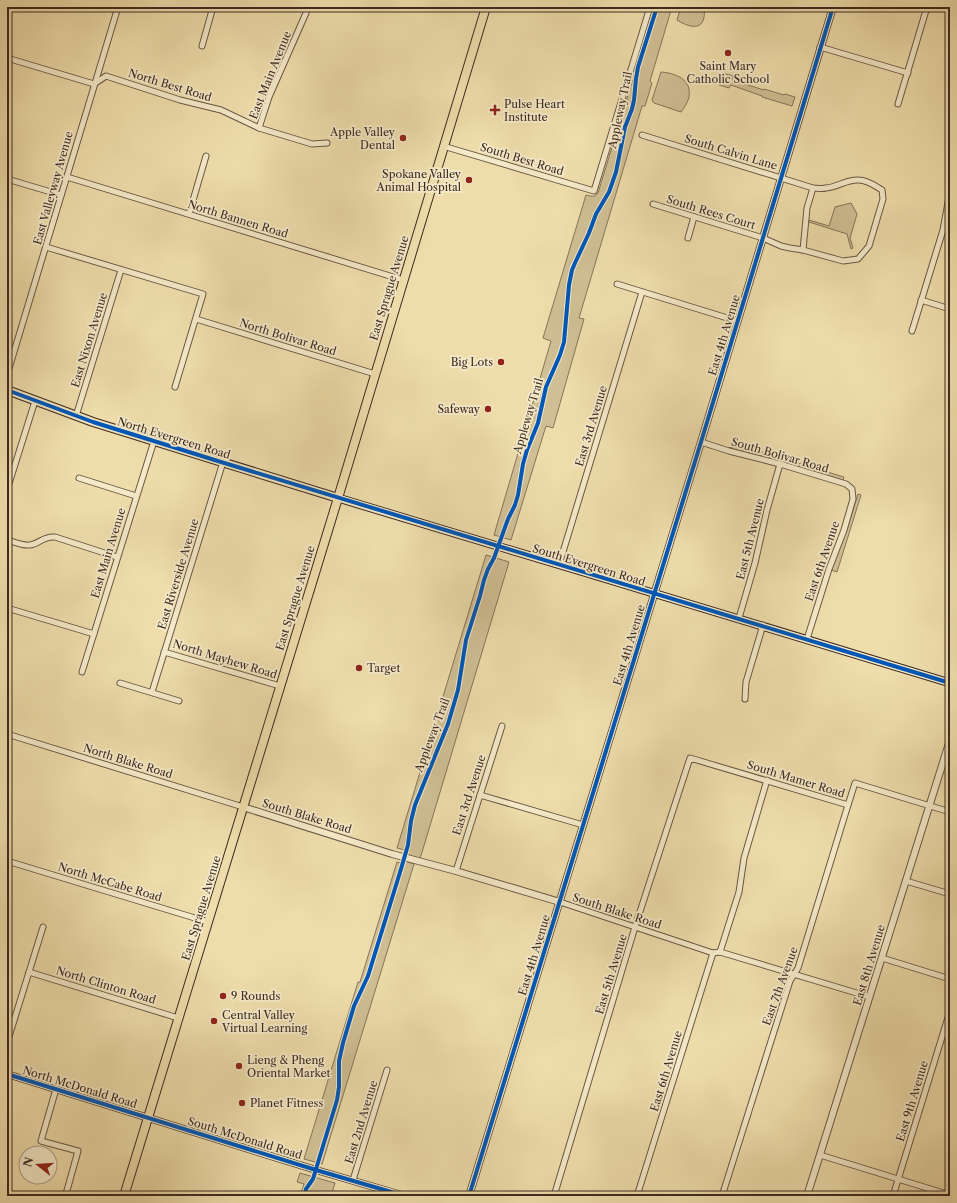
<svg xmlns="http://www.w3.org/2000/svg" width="957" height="1203" viewBox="0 0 957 1203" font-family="'Libre Caslon Text',serif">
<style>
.green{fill:#d0bf94;stroke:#86745b}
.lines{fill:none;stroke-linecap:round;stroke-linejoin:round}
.minor-casing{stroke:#695744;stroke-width:7}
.tertiary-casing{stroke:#695744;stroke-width:8}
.secondary-casing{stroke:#3d2a22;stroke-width:9}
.primary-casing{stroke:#3d2a22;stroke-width:10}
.minor{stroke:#f4e9c8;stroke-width:5}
.tertiary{stroke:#f4e9c8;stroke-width:6}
.secondary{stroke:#f4e9c8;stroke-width:7}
.primary{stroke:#eeddab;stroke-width:8}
.cycleway-casing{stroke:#f4e9c8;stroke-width:6}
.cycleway{stroke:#0057b8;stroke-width:4}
.poi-dot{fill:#8f2418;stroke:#f4e9c8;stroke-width:1.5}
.labels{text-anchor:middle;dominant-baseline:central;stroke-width:3.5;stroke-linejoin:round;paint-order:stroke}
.poi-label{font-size:11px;fill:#3d2a22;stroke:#f4e9c8;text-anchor:start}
.street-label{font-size:11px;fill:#3d2a22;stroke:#f4e9c8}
</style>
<rect width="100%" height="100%" fill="#eeddab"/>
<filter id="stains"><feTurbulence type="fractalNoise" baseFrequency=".005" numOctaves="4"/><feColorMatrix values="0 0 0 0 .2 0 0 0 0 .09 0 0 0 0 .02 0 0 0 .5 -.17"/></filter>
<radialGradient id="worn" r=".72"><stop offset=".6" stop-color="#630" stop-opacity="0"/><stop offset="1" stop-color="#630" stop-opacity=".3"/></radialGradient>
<g class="green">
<path d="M655,7H672L650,81L652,83L645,106H642L579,318L584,319L553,428L546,426L511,540L494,535L551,341L543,338L586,195C591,196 594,198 598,193Z"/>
<path d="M681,7H704C707,30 693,30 677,20Z"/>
<path d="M661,72C675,73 692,79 689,97C688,102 684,108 681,112L654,103L652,100Z"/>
<path d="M723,73L733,76L732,80L764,90V89L784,95L785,94L795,97L792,106L762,97V96L731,85L729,88L719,85Z"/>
<path d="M851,203L857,214L850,238L853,248L851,249L847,234L809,222V220L829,226L835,207Z"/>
<path d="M734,447L748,448L844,477L843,480L769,458L728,448Z"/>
<path d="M858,494L861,495L837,572L831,570L848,526Z"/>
<path d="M486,555L509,562L420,859L407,855L408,851L397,848Z"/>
<path d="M405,861L414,864L322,1164L304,1159L358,982H360L397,862L404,864Z"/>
<path d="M300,1173L335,1183L331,1196H300L304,1184L297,1182Z"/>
</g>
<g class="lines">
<g class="minor-casing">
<g id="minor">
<path d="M106,7L117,10"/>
<path d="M202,46L213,7"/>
<path d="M820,47L908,73"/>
<path d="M7,58L94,84L106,76L180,100L221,110L259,128L312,144L327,143"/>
<path d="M898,104L927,7"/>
<path d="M259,128L269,97L306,13L308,7"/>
<path d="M642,135L813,188C817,188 822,189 826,188C838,187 847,179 859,180C868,180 875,186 882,190L883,199L869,246L858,259L843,261L803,250L790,248L781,246L763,238L653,204"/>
<path d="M443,146L594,191L650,7"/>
<path d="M67,177L403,280"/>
<path d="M7,179L61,195"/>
<path d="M189,214L206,156"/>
<path d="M688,238L694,217"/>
<path d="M46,247L203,294L175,387"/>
<path d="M803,250L807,208L813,188"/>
<path d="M617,284L737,321"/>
<path d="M921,300L950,309"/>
<path d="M196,319L375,374"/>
<path d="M912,331L943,230L950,192"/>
<path d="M7,375C45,253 80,129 118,7"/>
<path d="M76,416L121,270"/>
<path d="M701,442L729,451L780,464L846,484L852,489L853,499L844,530L829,569L807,639"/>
<path d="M79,478L136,496"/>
<path d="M7,490L35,401"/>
<path d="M7,540C14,542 23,546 30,545C40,544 42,536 55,537L117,557"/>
<path d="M559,565L642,292"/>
<path d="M7,608L94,634"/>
<path d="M739,618L755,563L767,510L780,464"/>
<path d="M164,652L280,686"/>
<path d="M82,672L154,441"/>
<path d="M120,683L179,701"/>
<path d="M152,692L223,462"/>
<path d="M745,699L746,682L763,625"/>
<path d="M7,734L243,807"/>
<path d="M480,795L583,825"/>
<path d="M7,861L208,922"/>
<path d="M456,871L502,726"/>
<path d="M906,881L950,894"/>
<path d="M560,902L713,953L720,952L870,997"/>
<path d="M720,952L739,892L744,858L767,780"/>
<path d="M882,958L950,979"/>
<path d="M29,972L178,1018"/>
<path d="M7,1043L43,927"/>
<path d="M56,1089L41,1141L78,1151L66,1194"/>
<path d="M820,1155L950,1195"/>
<path d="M353,1180L387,1070"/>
<path d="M554,1196L635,927L690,758L848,805L855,783L950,812"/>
<path d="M637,1196L713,953"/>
<path d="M722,1196L790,981L798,968L848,805"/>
<path d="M893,1196L950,1011"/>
</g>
</g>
<g class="tertiary-casing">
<g id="tertiary">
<path d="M949,7H950"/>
<path d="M243,807L392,854L456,871L560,902"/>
<path d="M7,1074L316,1170L405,1196"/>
<path d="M469,1196L701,442L833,7"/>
<path d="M807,1196L950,740"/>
</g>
</g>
<g class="secondary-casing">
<path id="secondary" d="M338,498C542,560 746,620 950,683"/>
</g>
<g class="primary-casing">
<g id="primary">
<path d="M7,390L93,422L338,498"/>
<path d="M124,1196L338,498L486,7"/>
</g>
</g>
<use href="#minor" class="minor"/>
<use href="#tertiary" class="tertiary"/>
<use href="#secondary" class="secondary"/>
<use href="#primary" class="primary"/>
<g class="cycleway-casing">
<g id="cycleway">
<path d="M7,390L93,422L221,462L950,683"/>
<path d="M7,1074L316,1170L405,1196"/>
<path d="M304,1196L306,1189L313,1179L337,1100L339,1087V1061L343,1043L354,1006L368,976L401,869L408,845L411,821L415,805L448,724L458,690L466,640L480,596L484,580L488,569L494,558L508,519L515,505L518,495L523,464L527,450L538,423L546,387L560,355L564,342L569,285L572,270L575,263L589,233L596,214L609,192L616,172L625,127L632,109L634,100L636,79L638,67L657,7"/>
<path d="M469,1196L701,442L833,7"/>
</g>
</g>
<use href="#cycleway" class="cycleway"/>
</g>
<g class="poi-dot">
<circle cx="728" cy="53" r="4"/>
<path d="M493 104h4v4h4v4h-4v4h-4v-4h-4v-4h4z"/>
<circle cx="403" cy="138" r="4"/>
<circle cx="469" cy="180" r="4"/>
<circle cx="501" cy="362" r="4"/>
<circle cx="488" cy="409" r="4"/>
<circle cx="359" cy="668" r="4"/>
<circle cx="223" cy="996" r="4"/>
<circle cx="214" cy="1021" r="4"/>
<circle cx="239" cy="1066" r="4"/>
<circle cx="242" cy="1103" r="4"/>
</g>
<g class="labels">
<g class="poi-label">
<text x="728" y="66" text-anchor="middle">Saint Mary<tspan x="728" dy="13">Catholic School</tspan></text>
<text x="504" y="104">Pulse Heart<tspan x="504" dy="13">Institute</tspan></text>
<text x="395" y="132" text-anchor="end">Apple Valley<tspan x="395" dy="13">Dental</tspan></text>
<text x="461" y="174" text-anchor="end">Spokane Valley<tspan x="461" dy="13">Animal Hospital</tspan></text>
<text x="493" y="362" text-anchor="end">Big Lots</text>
<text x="480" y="409" text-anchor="end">Safeway</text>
<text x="367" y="668">Target</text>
<text x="231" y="996">9 Rounds</text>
<text x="222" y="1015">Central Valley<tspan x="222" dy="13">Virtual Learning</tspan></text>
<text x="247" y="1060">Lieng &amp; Pheng<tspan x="247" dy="13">Oriental Market</tspan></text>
<text x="250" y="1103">Planet Fitness</text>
</g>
<g class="street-label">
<text transform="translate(270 75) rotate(-68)">East Main Avenue</text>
<text transform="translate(170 85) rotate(17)">North Best Road</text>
<text transform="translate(620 110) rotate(-78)">Appleway Trail</text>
<text transform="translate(731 152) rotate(17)">South Calvin Lane</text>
<text transform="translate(522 159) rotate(17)">South Best Road</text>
<text transform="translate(53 188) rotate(-74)">East Valleyway Avenue</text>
<text transform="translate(711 212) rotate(17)">South Rees Court</text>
<text transform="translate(238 219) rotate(17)">North Bannen Road</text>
<text transform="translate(389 288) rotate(-73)">East Sprague Avenue</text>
<text transform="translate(724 335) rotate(-73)">East 4th Avenue</text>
<text transform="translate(288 337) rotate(17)">North Bolivar Road</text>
<text transform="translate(89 340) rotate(-73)">East Nixon Avenue</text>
<text transform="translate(528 416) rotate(-73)">Appleway Trail</text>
<text transform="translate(591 426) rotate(-73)">East 3rd Avenue</text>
<text transform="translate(174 438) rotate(17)">North Evergreen Road</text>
<text transform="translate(780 455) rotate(16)">South Bolivar Road</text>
<text transform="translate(750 539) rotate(-76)">East 5th Avenue</text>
<text transform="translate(108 553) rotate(-73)">East Main Avenue</text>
<text transform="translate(822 561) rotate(-71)">East 6th Avenue</text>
<text transform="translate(589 565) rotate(17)">South Evergreen Road</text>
<text transform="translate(178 574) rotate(-73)">East Riverside Avenue</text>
<text transform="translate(295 598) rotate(-73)">East Sprague Avenue</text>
<text transform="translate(629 645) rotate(-73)">East 4th Avenue</text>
<text transform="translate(225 659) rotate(17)">North Mayhew Road</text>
<text transform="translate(432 735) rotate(-69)">Appleway Trail</text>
<text transform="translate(128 761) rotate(17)">North Blake Road</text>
<text transform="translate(796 779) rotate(17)">South Mamer Road</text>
<text transform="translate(469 795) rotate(-72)">East 3rd Avenue</text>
<text transform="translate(307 816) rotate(17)">South Blake Road</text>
<text transform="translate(110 882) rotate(17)">North McCabe Road</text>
<text transform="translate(201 908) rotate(-73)">East Sprague Avenue</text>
<text transform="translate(617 911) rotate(18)">South Blake Road</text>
<text transform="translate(534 955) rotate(-73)">East 4th Avenue</text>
<text transform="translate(869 965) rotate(-73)">East 8th Avenue</text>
<text transform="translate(611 974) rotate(-73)">East 5th Avenue</text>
<text transform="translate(106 985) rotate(17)">North Clinton Road</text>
<text transform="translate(780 986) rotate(-70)">East 7th Avenue</text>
<text transform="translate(666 1071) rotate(-73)">East 6th Avenue</text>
<text transform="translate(80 1087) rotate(17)">North McDonald Road</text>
<text transform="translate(912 1101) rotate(-73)">East 9th Avenue</text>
<text transform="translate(361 1122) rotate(-73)">East 2nd Avenue</text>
<text transform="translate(245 1138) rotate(17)">South McDonald Road</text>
</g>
</g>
<rect width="957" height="1203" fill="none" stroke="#eeddab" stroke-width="24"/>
<rect x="8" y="8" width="941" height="1187" fill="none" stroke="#3d2a22" stroke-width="2"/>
<rect x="12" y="12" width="933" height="1179" fill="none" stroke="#3d2a22"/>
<g transform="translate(38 1165) rotate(287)"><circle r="19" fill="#f4e9c8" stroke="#ab9d86"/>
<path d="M0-3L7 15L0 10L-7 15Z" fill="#8f2418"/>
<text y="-6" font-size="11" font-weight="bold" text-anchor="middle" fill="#3d2a22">N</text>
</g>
<rect width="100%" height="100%" filter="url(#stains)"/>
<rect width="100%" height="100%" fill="url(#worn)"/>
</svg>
